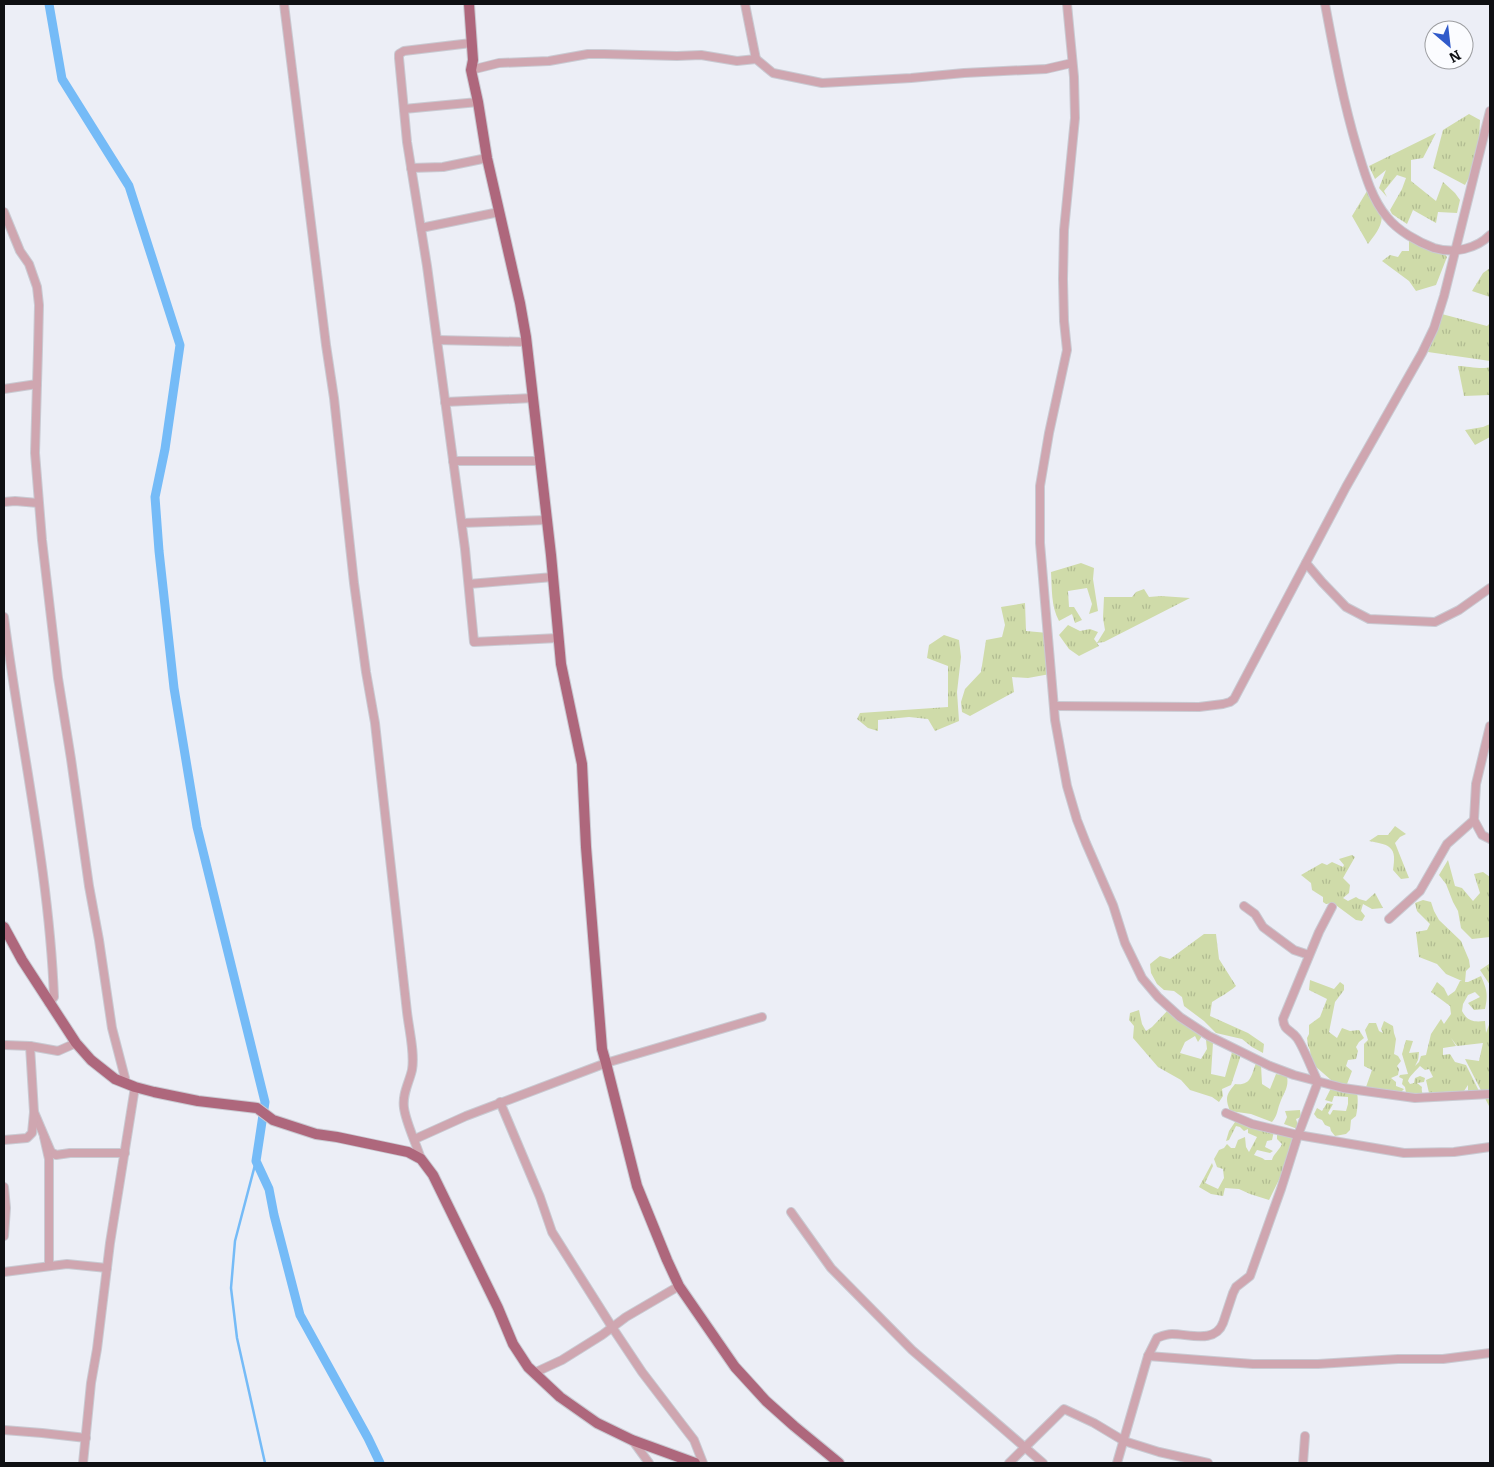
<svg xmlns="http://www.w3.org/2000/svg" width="1494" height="1467" viewBox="0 0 1494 1467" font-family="Bitter,serif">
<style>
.grass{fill:url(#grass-tufts)}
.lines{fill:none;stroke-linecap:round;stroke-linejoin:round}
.stream{stroke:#75bbf7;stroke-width:2.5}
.canal{stroke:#75bbf7;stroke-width:9}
.minor-casing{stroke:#c9cad2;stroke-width:10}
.major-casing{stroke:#c9cad2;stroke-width:12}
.minor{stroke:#cfa6b0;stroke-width:8}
.major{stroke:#ae677c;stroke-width:10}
</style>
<defs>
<pattern id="grass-tufts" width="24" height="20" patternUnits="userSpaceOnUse" patternTransform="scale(1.25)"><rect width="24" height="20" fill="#cfdba9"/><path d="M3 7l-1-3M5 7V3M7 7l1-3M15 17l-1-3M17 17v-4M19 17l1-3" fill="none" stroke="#b1bb91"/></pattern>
</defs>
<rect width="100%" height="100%" fill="#eceef6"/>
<g class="grass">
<path d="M1469,114L1480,120L1478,160L1465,185L1433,168L1443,130Z"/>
<path d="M1436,133L1423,158L1411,160V181L1436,201L1443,182L1455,193L1460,200L1457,213L1438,212L1436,223L1413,210L1407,224L1392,214L1390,210L1402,189L1406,178L1397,175L1384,191L1387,197L1379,188L1386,170L1375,179L1369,166Z"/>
<path d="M1370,186C1383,214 1389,218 1368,244L1352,216Z"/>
<path d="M1416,239L1441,250L1447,257L1436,285L1416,291L1409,281L1382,261L1390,255L1398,257L1402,251H1409V241Z"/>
<path d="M1490,268V297L1472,291L1483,273Z"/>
<path d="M1438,313L1487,326L1490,323V361L1428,352Z"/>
<path d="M1458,366C1467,366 1483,370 1490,367V395L1464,396Z"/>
<path d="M1490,424V437L1475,445L1465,430L1483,427Z"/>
<path d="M1081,563L1094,568L1093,579L1098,611L1089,614L1092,604L1087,588L1068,591L1069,607H1074L1082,620L1075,623L1072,614L1059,621C1051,606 1052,589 1051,572Z"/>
<path d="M1144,589L1149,597L1161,596L1190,598L1104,642L1097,643L1099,646L1079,656L1069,649L1059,635L1068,625L1080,631L1090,629L1098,632L1094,639L1097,643L1105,630L1103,618L1104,597H1132L1136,592Z"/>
<path d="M1025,603L1026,631L1048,633L1050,674L1028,678L1012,677L1014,692L970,716L962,712L961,702L965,689L981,672L986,640L1002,637L1005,625L1001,607Z"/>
<path d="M944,635L959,640L961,657L957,692L959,721L935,731L928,719L909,717L878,720V731L868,728L857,719L860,713L948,707V666L927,658L929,645Z"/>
<path d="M1395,826L1406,834L1400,837L1395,843L1409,878L1401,879L1393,870C1397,847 1391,845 1369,841L1378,835H1388Z"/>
<path d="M1352,855L1355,857L1343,878L1350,885L1349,893L1343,898L1348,901L1356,897L1359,899L1366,901L1375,893L1383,908L1372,909L1363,904L1361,911L1365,916L1362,921L1356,920L1333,903L1326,904L1323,902V897L1312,890L1311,883L1301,875L1322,863L1327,865L1332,862L1343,867L1344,865L1339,859Z"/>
<path d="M1448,860L1455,886L1462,888L1473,901L1480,893L1474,874L1483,872L1490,877V937L1472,939L1461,928L1458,911L1453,902L1446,884L1439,875Z"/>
<path d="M1423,900L1431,902L1434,911L1439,920L1461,941L1469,960L1470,967L1466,971L1465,982H1468L1481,976C1487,990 1488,994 1485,1009L1474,1010L1468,1003L1480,997L1475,992L1468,995L1463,1004L1462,1011C1468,1022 1474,1022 1485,1021L1486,1033L1490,1022V1108L1465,1059L1479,1061L1483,1043L1457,1046L1451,1038L1456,1046L1443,1048V1055L1450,1054L1455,1062L1466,1065L1479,1091L1468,1092V1085L1464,1091L1443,1092L1431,1095L1429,1093L1426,1080L1433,1077L1429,1069L1425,1070L1420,1066C1416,1071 1410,1075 1408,1081L1410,1084L1414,1083L1415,1078L1420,1076L1425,1078L1424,1082L1417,1083L1422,1087C1421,1091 1423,1093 1423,1097L1419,1100L1412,1093H1406L1405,1087L1402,1084L1403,1079L1399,1077L1400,1075L1408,1074L1402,1054L1406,1040L1413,1041L1409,1053L1419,1052L1418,1060L1415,1066L1419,1062L1421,1056L1426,1055L1431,1034L1441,1019L1444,1024L1451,1014L1450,1006L1431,992L1437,982L1444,988L1448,996L1455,991L1460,981H1462L1446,974L1437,964L1419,957L1416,932L1427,930L1430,924L1417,911L1415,903Z"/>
<path d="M1204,934H1216L1219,959L1236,986C1228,993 1221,996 1212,1002L1210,1016L1248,1033L1264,1044L1263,1053L1252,1047L1242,1039L1216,1033L1204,1021L1184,1006L1182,997L1174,991L1164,990L1157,984L1151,973L1150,964L1160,956L1170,959Z"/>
<path d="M1489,964V973L1490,974V985L1480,970Z"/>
<path d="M1310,980L1334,989L1340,982L1344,985V990L1335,1002L1329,1032L1337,1038L1342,1028L1350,1031L1359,1030L1364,1038L1359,1042L1356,1047L1358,1051L1356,1059L1348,1060L1346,1066L1352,1071L1347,1084H1338L1331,1080L1315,1066L1311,1059L1310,1050L1308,1046L1307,1038L1309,1034V1025L1320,1017L1327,999L1309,990Z"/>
<path d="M1170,1008L1204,1033L1198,1042L1195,1036L1185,1042L1180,1053L1201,1059L1207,1049L1206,1040L1209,1036L1213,1043L1211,1074L1225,1077L1232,1052H1242L1231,1085L1222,1089L1223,1096L1219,1102L1212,1097L1190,1090L1181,1080L1158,1067L1133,1038L1134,1026L1129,1020L1130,1013L1139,1010L1142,1024L1146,1031L1152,1027Z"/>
<path d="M1384,1021L1393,1026L1394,1033L1396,1039L1394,1054L1398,1056L1401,1061L1397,1066L1399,1069L1398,1075L1391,1078L1396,1082V1086L1404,1089L1401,1092L1366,1087L1372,1070L1364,1066V1044L1368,1040L1365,1030L1369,1023H1376L1379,1031L1383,1033L1381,1029Z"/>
<path d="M1256,1063L1261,1065L1262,1084L1270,1089L1276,1074L1287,1076C1289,1088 1284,1092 1280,1103C1277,1110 1278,1115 1272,1122L1251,1114L1230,1111C1225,1098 1226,1095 1235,1084C1251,1086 1251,1076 1256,1063Z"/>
<path d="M1355,1086C1359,1095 1358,1107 1356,1116L1351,1120L1350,1130L1346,1134L1335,1136L1331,1131L1330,1127L1325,1125L1322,1120L1317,1118L1314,1114L1317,1108L1322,1111L1327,1103L1333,1104L1328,1113L1330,1115L1333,1110L1346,1111L1348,1104V1097L1334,1096L1332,1102L1325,1100L1331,1088Z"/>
<path d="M1300,1110L1301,1117L1296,1119L1298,1125L1303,1131L1284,1124L1287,1117L1285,1111Z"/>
<path d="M1237,1119L1274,1131L1272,1140L1267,1141L1265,1147L1273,1151L1270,1153L1257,1150L1254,1155L1262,1158L1265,1160H1272C1273,1154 1279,1151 1282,1144L1277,1139V1129L1299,1139L1269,1200L1250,1194L1239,1189L1225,1188L1223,1196L1211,1194L1199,1187L1212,1163L1213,1166L1205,1183L1218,1189L1224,1178L1223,1169L1217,1167L1214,1159L1219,1150L1224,1148L1227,1144L1231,1148H1235L1238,1140L1245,1137L1246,1147L1249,1152L1257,1137L1248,1133V1129L1244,1131L1240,1127L1236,1126L1229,1140L1226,1141L1229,1131Z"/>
</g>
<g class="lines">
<path class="stream" d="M256,1161L235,1241L231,1288L237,1338L265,1463"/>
<path class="canal" d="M49,4L62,79L129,186L180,345L165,449L155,497L159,551L174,688L197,827L265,1102L256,1161L269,1189L274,1215L300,1315L368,1438L380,1463"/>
<g class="minor-casing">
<g id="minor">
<path d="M284,4L326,345L334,398L354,583L366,672L375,723L407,1012C409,1030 415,1053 412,1070C409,1083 402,1094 404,1108C406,1123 416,1143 421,1159"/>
<path d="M745,4L756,59"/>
<path d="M1067,4L1074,77L1075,118L1064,230L1063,279L1064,321L1067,350L1049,433L1040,486V543L1055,720L1067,786L1077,820L1086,843L1113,905L1125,943L1142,978L1158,997L1180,1017L1209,1036L1270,1066L1294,1075L1343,1088L1415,1098L1490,1094"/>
<path d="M1325,4C1334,52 1343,101 1357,148C1364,171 1371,198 1387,217C1398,231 1418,242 1434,248C1454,254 1476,249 1490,235"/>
<path d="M471,43L404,51L399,54V58L407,142L427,266L465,549L474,642L558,638"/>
<path d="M471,70L499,63L549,61L588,54H604L677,56L701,55L737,61L756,59L773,73L822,83L911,78L964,73L1046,69L1072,63"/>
<path d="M404,109L478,102"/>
<path d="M411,168L443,167L487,158"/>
<path d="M4,212L20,251L29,264L37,287L39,305L38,349L35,453L42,540L58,678L71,759L89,886L99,940L112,1028L125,1078L123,1082"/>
<path d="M421,228L499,212"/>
<path d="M437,340L526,342"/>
<path d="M4,389L37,384"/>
<path d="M445,402L533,398"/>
<path d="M453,461H540"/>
<path d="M4,502L15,501L38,503"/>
<path d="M462,523L547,520"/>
<path d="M1306,563L1322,582L1346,607L1369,619L1435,622L1459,610L1490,588"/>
<path d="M469,584L553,577"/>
<path d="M4,617C20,743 49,869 54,997L49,1003"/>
<path d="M1054,706L1199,707L1223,704L1230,702L1234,699L1346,487L1422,353L1434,328L1444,296L1490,111"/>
<path d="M1490,726L1476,784L1474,820L1482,835L1490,839"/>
<path d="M1244,906L1255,914L1263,927L1294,950L1309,955"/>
<path d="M1389,919L1420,891L1447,844L1474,820"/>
<path d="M4,1045L30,1046L58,1051L76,1043"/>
<path d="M500,1102L540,1197L552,1232L612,1327L642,1372L694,1440L703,1463"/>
<path d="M34,1112L51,1152L56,1155L70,1153H125"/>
<path d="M1226,1113L1252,1124L1298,1135L1404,1153L1454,1152L1490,1147"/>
<path d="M44,1137L49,1159V1265"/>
<path d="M415,1139L466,1116L606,1063L762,1017"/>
<path d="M4,1140L27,1138L32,1133L34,1112L30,1046"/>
<path d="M4,1187L6,1208L4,1236"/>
<path d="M791,1212L831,1268L912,1350L1043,1463"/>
<path d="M4,1272L67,1264L107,1268"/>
<path d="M1148,1356L1253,1364H1318L1398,1359H1443L1490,1353"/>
<path d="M534,1373L562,1360L602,1335L626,1317L679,1286"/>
<path d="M4,1430L42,1433L86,1438"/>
<path d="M633,1441L649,1463"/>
<path d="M83,1463L91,1383L97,1349L110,1243L135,1087"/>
<path d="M1009,1463L1064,1409L1094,1423L1124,1441L1159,1452L1208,1463"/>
<path d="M1117,1463L1148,1356L1157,1338C1162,1336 1166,1334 1172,1334C1189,1334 1215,1344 1223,1323L1233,1293L1236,1287L1250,1276L1281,1189L1298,1135L1318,1082C1312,1070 1304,1048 1297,1038C1290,1029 1284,1031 1283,1019L1319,932L1332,907"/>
<path d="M1303,1463L1305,1436"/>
</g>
</g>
<g class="major-casing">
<g id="major">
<path d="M469,4L473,60L471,70L478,102L487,158L520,303L526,337L551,555L561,664L582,764L586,847L602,1049L606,1063L637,1186L667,1260L679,1286L735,1367L746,1379L766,1401L794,1426L839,1463"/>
<path d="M4,927L22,960L76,1043L91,1060L115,1079L135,1087L154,1092L198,1101L257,1108L273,1120L316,1134L337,1137L408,1152L421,1159L433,1175L498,1308L513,1344L528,1367L560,1397L597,1423L632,1440L695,1463"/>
</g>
</g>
<use href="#minor" class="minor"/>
<use href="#major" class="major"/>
</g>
<rect width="1494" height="1467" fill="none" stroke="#0f1013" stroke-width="10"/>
<g transform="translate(1449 45) rotate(152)"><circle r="24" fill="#fbfcff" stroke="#9d9ea1"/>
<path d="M0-4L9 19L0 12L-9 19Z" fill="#305aca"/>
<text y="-8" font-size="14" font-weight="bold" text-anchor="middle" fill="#0f1013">N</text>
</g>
</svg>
